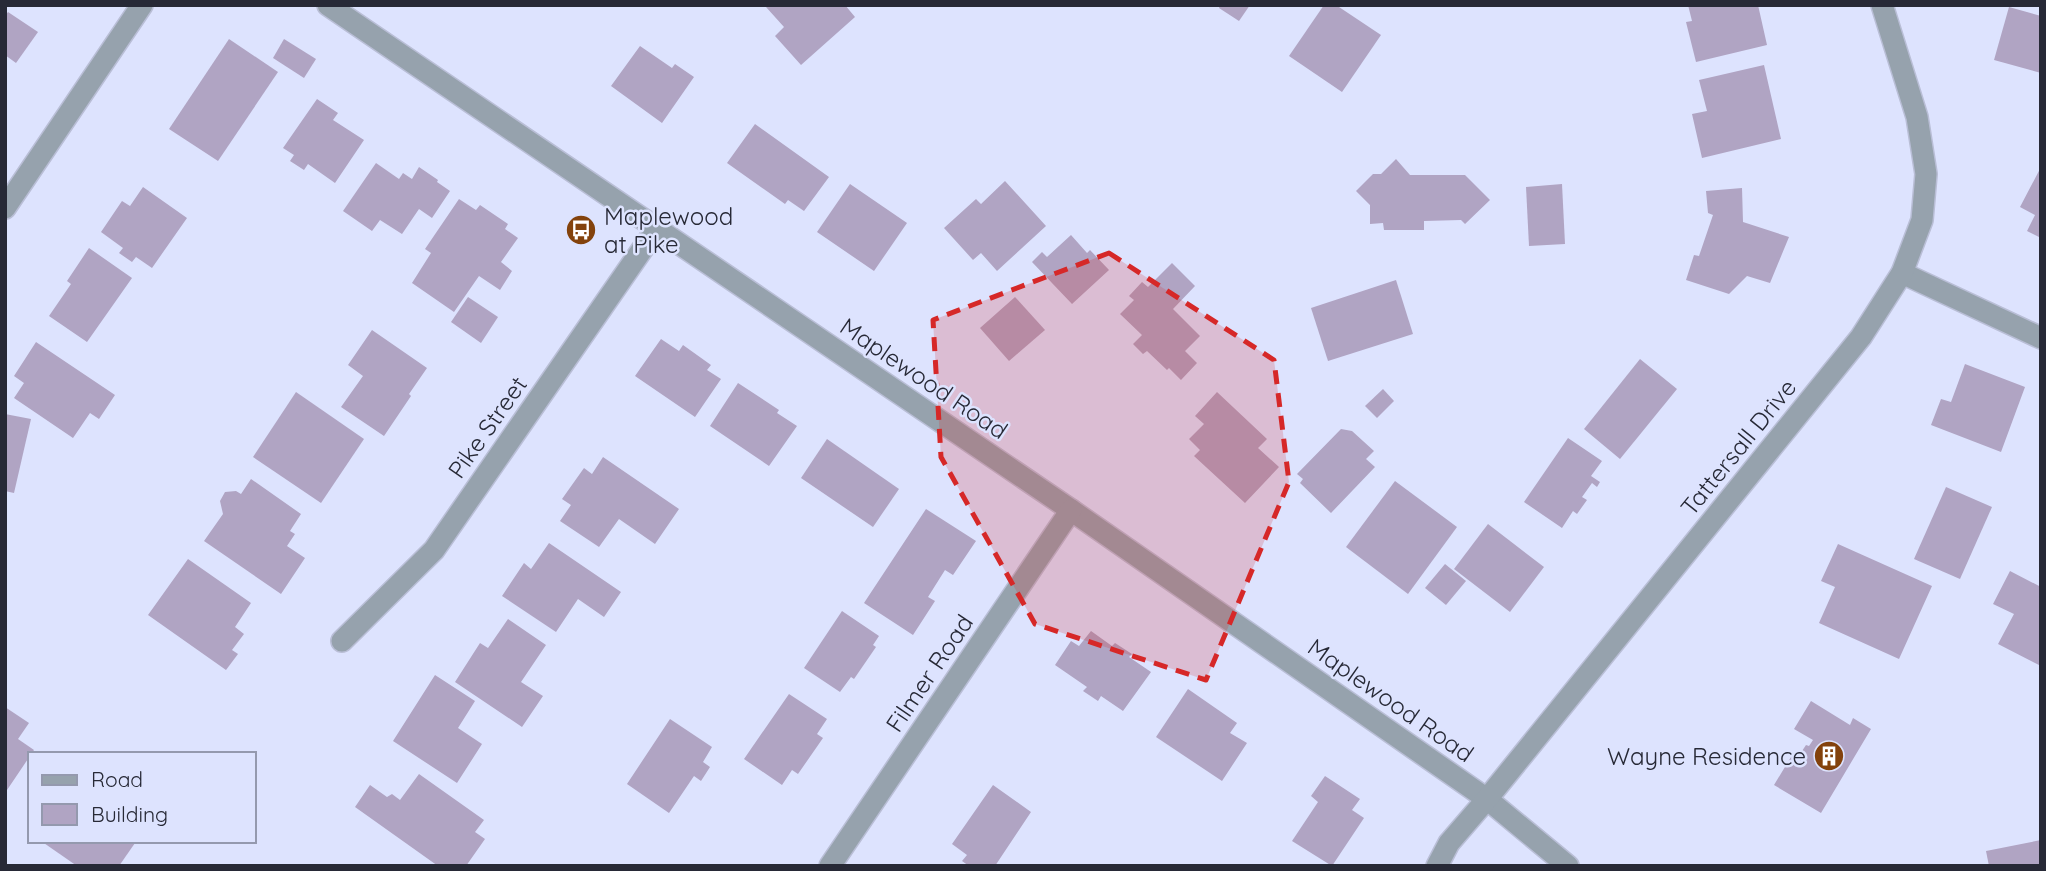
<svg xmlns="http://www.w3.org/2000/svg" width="2046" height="871" viewBox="0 0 2046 871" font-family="Quicksand,sans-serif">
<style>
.building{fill:#b0a4c3}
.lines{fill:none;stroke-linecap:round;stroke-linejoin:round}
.minor-casing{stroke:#b9bed6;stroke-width:24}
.minor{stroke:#96a2ad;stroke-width:21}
.marked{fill:#d62828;fill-opacity:0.2;stroke:#d62828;stroke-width:5;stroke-dasharray:14 9;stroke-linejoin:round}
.labels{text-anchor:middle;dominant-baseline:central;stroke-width:5;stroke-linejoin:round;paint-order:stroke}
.poi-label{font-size:24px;fill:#272936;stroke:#dde3fe;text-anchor:start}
.street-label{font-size:24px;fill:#272936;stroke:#dde3fe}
</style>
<rect width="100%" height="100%" fill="#dde3fe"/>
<g class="building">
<path d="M768,5H845L855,17L801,65L775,36L784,27L766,7Z"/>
<path d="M1220,5H1250L1239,21L1219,8Z"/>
<path d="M1324,5H1336L1381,35L1342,92L1289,56Z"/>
<path d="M1688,5H1758L1767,45L1696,62L1686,22L1692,21Z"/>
<path d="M2009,7L2041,16V73L1994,60Z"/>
<path d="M8,12L38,32L16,63L5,55V16Z"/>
<path d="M229,39L278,72L218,161L169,129Z"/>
<path d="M284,39L316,59L304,78L273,58Z"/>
<path d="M640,46L672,68L675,64L694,77L662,123L611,86Z"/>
<path d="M1764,65L1781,139L1702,158L1692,114L1707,111L1699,80Z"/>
<path d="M317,99L338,113L333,120L364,140L335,183L308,164L304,170L290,161L294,155L283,148Z"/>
<path d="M755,124L829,177L804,211L788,200L785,204L727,163Z"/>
<path d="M1396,159L1410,175H1465L1490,200L1465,224L1461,220L1424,221V230H1384L1383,223L1370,224V205L1356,191L1373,174H1381Z"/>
<path d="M376,163L399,179L403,173L412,179L419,167L438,180L437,182L450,191L432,218L419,209L402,234L380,220L372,231L343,211Z"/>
<path d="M2041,167V238L2027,231L2035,215L2020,207Z"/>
<path d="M1005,181L1046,226L997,271L981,253L973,260L944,228L976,199L981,204Z"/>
<path d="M850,184L907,223L874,271L817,232Z"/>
<path d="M1562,184L1565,244L1529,246L1526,187Z"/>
<path d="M143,187L187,218L152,268L136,257L132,262L119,253L123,248L101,232L122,201L130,206Z"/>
<path d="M1742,188L1743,222L1789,237L1770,283L1747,276L1729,294L1686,280L1694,255L1699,256L1713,215L1708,213L1706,191Z"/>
<path d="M459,199L476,210L480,205L508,224L505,229L518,238L501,262L512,271L500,290L479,276L454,312L412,283L431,253L425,249Z"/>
<path d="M1071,235L1087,253L1090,250L1109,270L1072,304L1032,262L1042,252L1047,257Z"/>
<path d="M89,248L132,278L87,342L49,316L71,284L67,281Z"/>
<path d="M1172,263L1195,286L1173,309L1200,336L1185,351L1197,363L1181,380L1169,368L1167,370L1147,351L1143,354L1133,344L1142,335L1120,314L1134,300L1129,296L1142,282L1148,287Z"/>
<path d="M1396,280L1413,334L1328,361L1311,308Z"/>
<path d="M468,297L498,317L481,343L451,322Z"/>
<path d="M1015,297L1045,330L1009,361L980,328Z"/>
<path d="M372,330L427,368L409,394L411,396L384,436L341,407L363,376L348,365Z"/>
<path d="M661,339L679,351L683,345L711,365L707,370L721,379L695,417L635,376Z"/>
<path d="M36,342L115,395L99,419L90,413L73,438L14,398L24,383L14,376Z"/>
<path d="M1640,359L1677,389L1620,459L1584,429Z"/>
<path d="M1965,364L2025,387L2001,452L1931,425L1941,399L1951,402Z"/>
<path d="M738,383L779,410L777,413L797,426L769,466L710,426Z"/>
<path d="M1383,389L1394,401L1377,418L1365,406Z"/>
<path d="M296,392L364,439L321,503L253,457Z"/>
<path d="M1217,392L1267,439L1258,448L1279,467L1245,503L1194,456L1200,450L1189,439L1204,424L1195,416Z"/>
<path d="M5,414L31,419L14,493L5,491Z"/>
<path d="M1341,429L1352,431L1374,451L1366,459L1375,467L1331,513L1300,483L1303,479L1297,474Z"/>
<path d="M1568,438L1602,461L1591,476L1600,482L1597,487L1592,483L1582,497L1587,500L1577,514L1573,511L1562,528L1524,502Z"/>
<path d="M827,439L899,489L873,527L801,478Z"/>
<path d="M603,457L679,509L655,544L619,519L599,547L560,521L571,505L562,499L584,468L592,474Z"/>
<path d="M251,479L301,514L290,531L295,534L287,546L305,558L281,594L204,541L223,514L220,501L225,492L236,491L241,494Z"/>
<path d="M1395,481L1457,527L1408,594L1346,547Z"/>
<path d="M1946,487L1992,507L1960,579L1914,559Z"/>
<path d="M926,509L976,541L953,575L945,570L928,597L935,601L913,635L864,603Z"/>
<path d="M1488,524L1544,567L1510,612L1454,569Z"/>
<path d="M549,543L621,592L604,617L578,599L556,632L502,596L524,563L531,569Z"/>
<path d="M1838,544L1932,586L1899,659L1819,623L1835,587L1821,581Z"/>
<path d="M188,559L251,603L235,627L244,634L232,650L238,654L226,670L148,615Z"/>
<path d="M1445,564L1466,581L1446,605L1425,588Z"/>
<path d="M2010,571L2041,587V666L1998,644L2014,614L1993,604Z"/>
<path d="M842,611L879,636L873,645L876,647L854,679L851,677L840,692L804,668Z"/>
<path d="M508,619L546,645L521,682L543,696L522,727L455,682L480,643L488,648Z"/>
<path d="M1091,631L1112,646L1115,643L1132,654L1129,657L1151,672L1123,711L1101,696L1098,701L1083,691L1087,687L1055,665L1071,641L1079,646Z"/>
<path d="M435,675L475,701L458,728L482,744L457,783L393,741Z"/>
<path d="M1188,689L1237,723L1230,733L1247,743L1222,781L1156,737Z"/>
<path d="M789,694L827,719L817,734L823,738L798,774L792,770L782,785L744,759Z"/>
<path d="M1811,701L1850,725L1853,718L1871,729L1821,813L1774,785L1791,757L1799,762L1803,755L1800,754L1806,745L1809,746L1813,740L1794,729Z"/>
<path d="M5,707L29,723L18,739L34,750L5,793Z"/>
<path d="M670,719L712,747L703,762L710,767L701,781L694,776L669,813L627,784Z"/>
<path d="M419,774L484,820L475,832L485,839L466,866H438L355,807L370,785L387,797L392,794L400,800Z"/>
<path d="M1325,776L1360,799L1352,810L1364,818L1332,866L1292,841L1318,802L1311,796Z"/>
<path d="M993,785L1031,812L995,866H969L962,861L967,855L952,844Z"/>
<path d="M2041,840V866H1989L1986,851Z"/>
<path d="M41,841H132L135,843L119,866H77Z"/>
</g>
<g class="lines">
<g class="minor-casing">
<g id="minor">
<path d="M328,5L1071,510L1487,799L1568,866"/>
<path d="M5,208L142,5"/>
<path d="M1902,273L2041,338"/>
<path d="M342,641L434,550L657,228"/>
<path d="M830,866L1071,510"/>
<path d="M1437,866L1449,843L1487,799L1861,337L1902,273L1922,220L1926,174L1917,117L1882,5"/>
</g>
</g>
<use href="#minor" class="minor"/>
</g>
<path class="marked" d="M1109,253L1274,360L1289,482L1206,680L1035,624L941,457L933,320Z"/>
<defs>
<g id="bus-disc" transform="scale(1.575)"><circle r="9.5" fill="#83420c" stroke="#dde3fe"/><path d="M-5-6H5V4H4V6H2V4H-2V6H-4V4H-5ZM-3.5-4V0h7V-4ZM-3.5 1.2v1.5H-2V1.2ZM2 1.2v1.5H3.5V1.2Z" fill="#fff"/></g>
<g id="building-disc" transform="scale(1.575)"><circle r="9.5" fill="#83420c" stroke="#dde3fe"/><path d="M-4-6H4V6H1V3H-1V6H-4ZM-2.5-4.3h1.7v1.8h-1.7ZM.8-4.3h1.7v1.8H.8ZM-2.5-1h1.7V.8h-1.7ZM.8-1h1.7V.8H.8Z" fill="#fff"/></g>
</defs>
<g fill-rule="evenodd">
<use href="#bus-disc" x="581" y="230"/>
<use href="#building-disc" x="1829" y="756"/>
</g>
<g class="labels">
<g class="poi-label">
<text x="604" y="216">Maplewood<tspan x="604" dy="28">at Pike</tspan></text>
<text x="1806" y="756" text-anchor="end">Wayne Residence</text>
</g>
<g class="street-label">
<text transform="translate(924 378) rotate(34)">Maplewood Road</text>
<text transform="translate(487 427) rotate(-55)">Pike Street</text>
<text transform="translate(1738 447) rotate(-51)">Tattersall Drive</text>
<text transform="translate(929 673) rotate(-56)">Filmer Road</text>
<text transform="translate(1391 700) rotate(35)">Maplewood Road</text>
</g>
</g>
<rect width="2046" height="871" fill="none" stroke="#272936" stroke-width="14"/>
<rect x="28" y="752" width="228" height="91" fill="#dde3fe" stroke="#9499ae" stroke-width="2"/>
<rect x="42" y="775" width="35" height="10" fill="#96a2ad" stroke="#9499ae" stroke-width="2"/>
<text x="91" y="787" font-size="21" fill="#272936">Road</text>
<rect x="42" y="804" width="35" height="21" fill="#b0a4c3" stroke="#9499ae" stroke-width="2"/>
<text x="91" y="822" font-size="21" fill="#272936">Building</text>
</svg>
